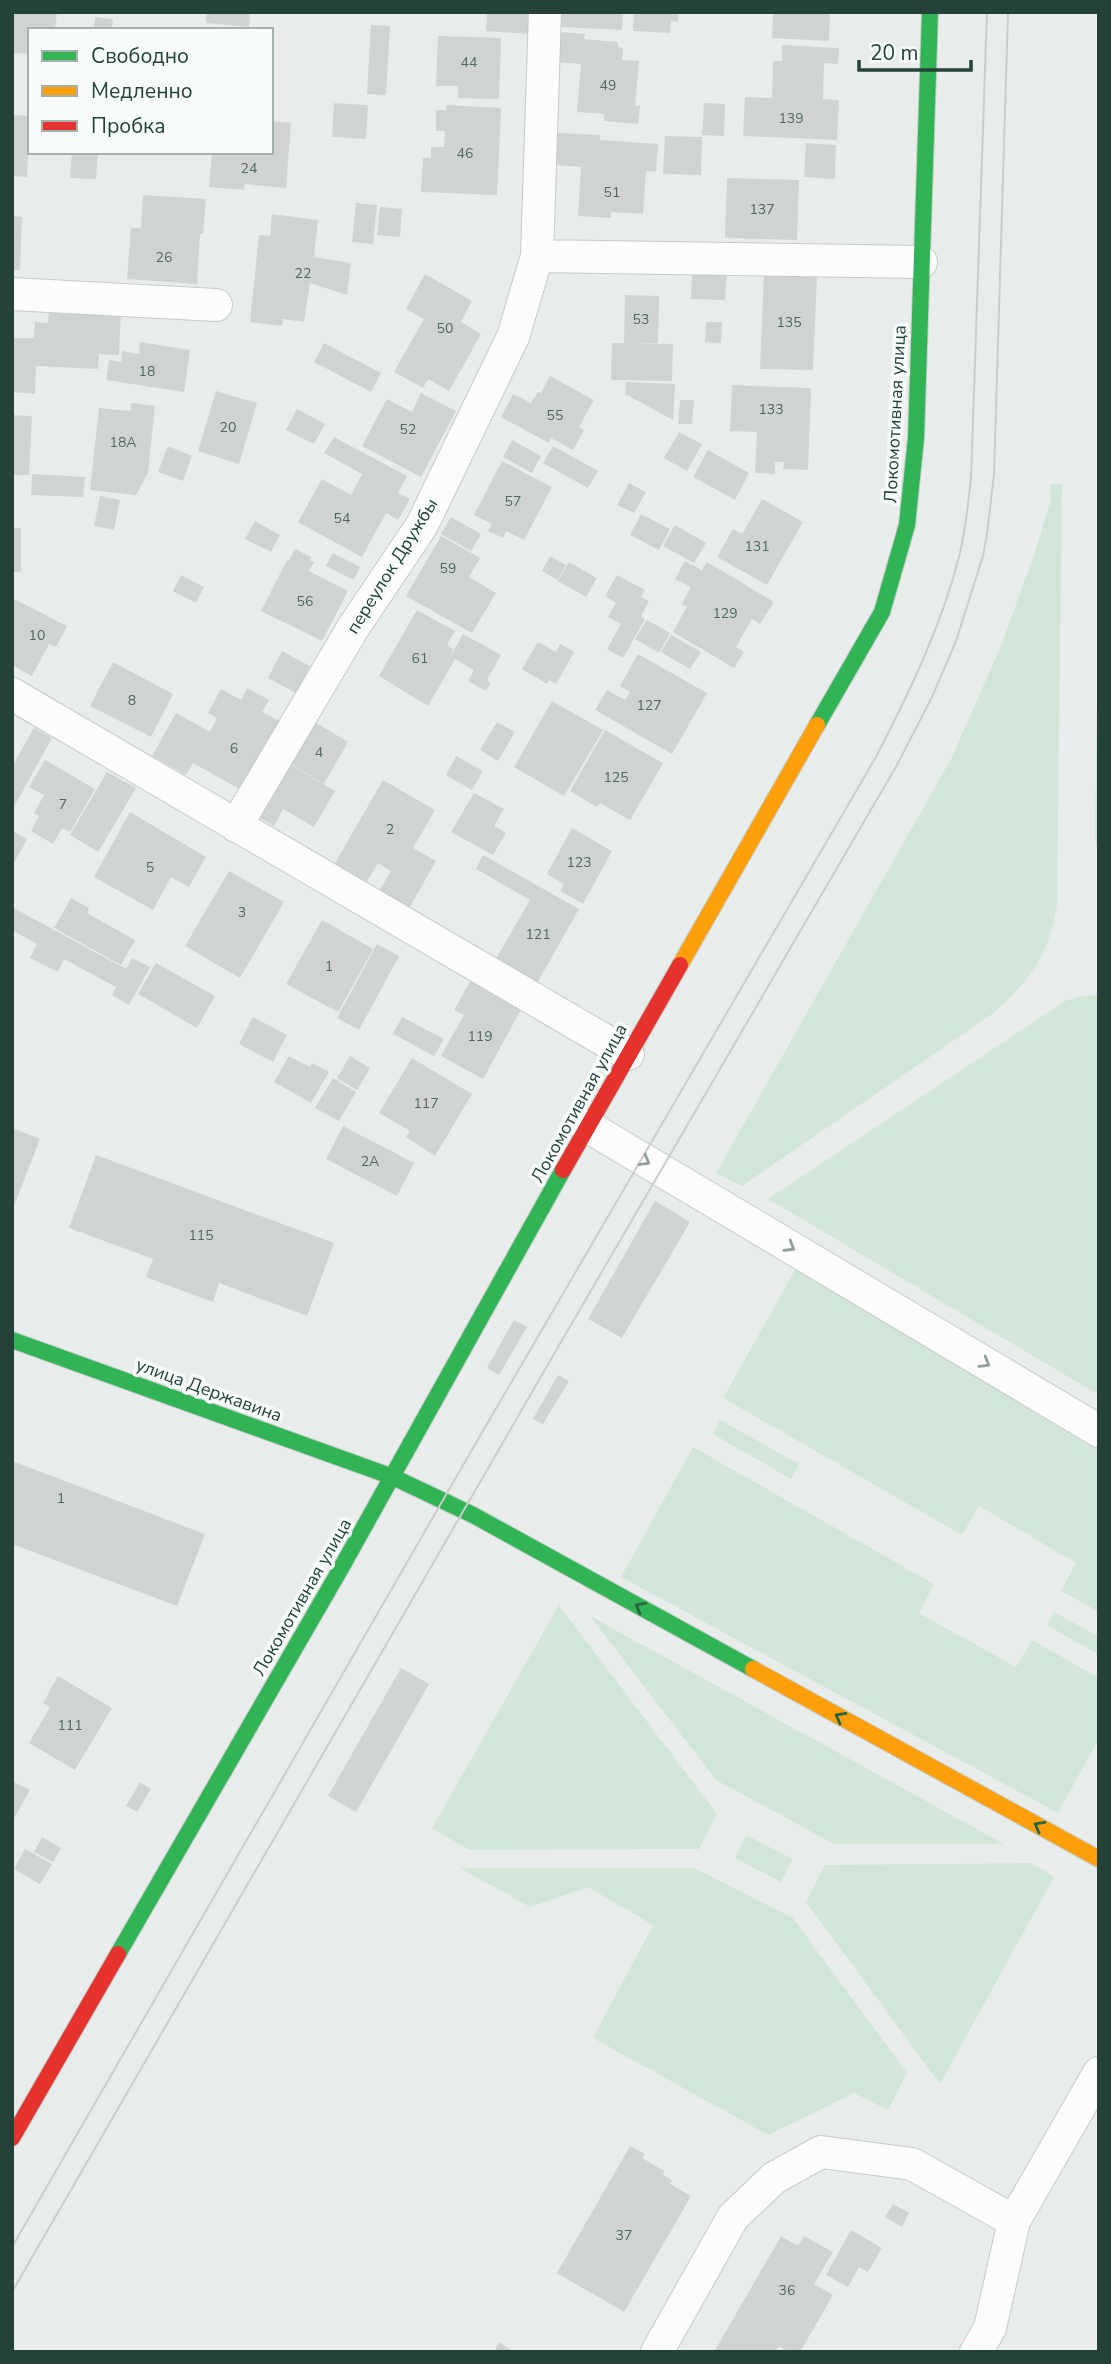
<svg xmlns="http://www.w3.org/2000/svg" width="1111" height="2364" viewBox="0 0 1111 2364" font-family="'Nunito Sans',sans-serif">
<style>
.green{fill:#d1e6d8}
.building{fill:#cfd4d2}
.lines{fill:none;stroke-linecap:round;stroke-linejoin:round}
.street-casing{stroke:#c5cac8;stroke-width:34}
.fast-casing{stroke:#c3cbc8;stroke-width:18}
.slow-casing{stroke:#c3cbc8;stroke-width:18}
.jam-casing{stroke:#c3cbc8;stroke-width:18}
.street{stroke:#fcfcfc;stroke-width:32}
.fast{stroke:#30b455;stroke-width:16}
.slow{stroke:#ff9f0a;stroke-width:16}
.jam{stroke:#e5322d;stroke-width:16}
.tram{stroke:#c9cdcc;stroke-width:2}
.oneway{stroke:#909f9b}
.oneway2{stroke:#286442}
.labels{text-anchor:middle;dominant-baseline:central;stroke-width:7;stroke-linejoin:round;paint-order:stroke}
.number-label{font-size:14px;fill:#506761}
.street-label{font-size:18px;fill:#24423a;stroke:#f7fbf9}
</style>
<rect width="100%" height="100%" fill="#e8edeb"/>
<g class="green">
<path d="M1051,484H1062L1057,905C1049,954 1031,979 995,1012L742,1186L716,1173L951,759L1000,648L1035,552L1050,503Z"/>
<path d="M1099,548V852L1095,840Z"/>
<path d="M1099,995V1395L768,1199L1065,1001L1082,996Z"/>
<path d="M797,1267L1099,1448V1612L1061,1591L1076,1563L979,1506L962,1535L723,1398Z"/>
<path d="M720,1420L799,1464L791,1479L713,1434Z"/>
<path d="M693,1447L934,1584L919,1613L1016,1667L1032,1640L1099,1678V1738L1058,1813L621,1577Z"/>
<path d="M559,1605L717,1814L699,1849L469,1850L432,1828Z"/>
<path d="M1054,1612L1099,1637V1655L1047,1625Z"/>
<path d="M590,1616L1004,1844H834L716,1780Z"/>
<path d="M746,1835L793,1859L781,1882L735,1858Z"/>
<path d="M1032,1863L1054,1877L940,2084L806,1902L825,1865Z"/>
<path d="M460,1868H694L793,1918L907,2073L888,2110L854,2093L768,2135L593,2038L653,1925L588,1887L530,1907Z"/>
</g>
<g class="building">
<path d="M12,12H57L55,30H30V54L12,53Z"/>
<path d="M206,12H250L249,27L206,23Z"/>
<path d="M487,12H530L529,34L486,31Z"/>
<path d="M562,12H623L622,30L561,27Z"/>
<path d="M634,12H678V22L671,21L670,33L633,31Z"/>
<path d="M773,12H830L829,41L772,38Z"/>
<path d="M95,17L113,19L112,30H94Z"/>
<path d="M371,25L390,26L386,95L367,94Z"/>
<path d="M560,32L585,34L584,39L618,42V47L623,48L622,60L639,61L635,106H640L638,124L604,121V114L577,112L581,64L558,62Z"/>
<path d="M438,36L501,38L499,99L458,98V86H436Z"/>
<path d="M782,45L839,48L838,64L824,63L823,99L839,100L837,140L743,136L745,97L772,98L773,61H782Z"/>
<path d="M334,103L368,105L366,139L332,137Z"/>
<path d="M704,103L725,104L724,136L702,135Z"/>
<path d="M446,105L501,108L497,195L421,192L423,158H431V147H444L445,131H436V110H446Z"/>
<path d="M12,115L30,116L27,177L12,176Z"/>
<path d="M271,121L291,123L286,188L245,184L244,190L209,187L212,152H271Z"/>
<path d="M557,133L600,135V140L658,144L656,172L646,171L643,214L611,212V218L578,216L581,167L555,165Z"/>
<path d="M665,136L702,137L701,175L663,174Z"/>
<path d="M806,143L836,145L835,179L804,177Z"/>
<path d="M72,152H98L96,179L70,178Z"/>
<path d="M727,178L799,180L797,240L725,238Z"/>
<path d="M143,195L206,199L203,234H200L197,284L127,279L131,228H141Z"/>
<path d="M356,203L377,205L373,244L352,242Z"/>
<path d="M380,207L402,209L400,237L377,235Z"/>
<path d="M272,214L318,220L314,257L351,263L347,295L310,283L304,322L283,319L282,326L250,322L259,235L270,236Z"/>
<path d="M12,216L22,217L20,270H12Z"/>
<path d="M692,272L727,273L725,300L691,299Z"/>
<path d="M764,272L817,275L813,370L760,369Z"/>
<path d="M425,274L472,301L461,322L481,334L449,391L428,379L423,388L394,372L424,319L406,309Z"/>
<path d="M625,295L659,296L658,343H630L673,344L672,381L611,380L612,343H624Z"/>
<path d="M49,307L121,310L119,355L99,354L98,369L36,366L35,394L12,392V338H34L35,322L48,323Z"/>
<path d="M706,322H722L721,343L705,342Z"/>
<path d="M140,342L190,350L184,392L106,380L109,360L121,362L122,351L139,354Z"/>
<path d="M324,343L381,373L371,392L314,362Z"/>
<path d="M550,376L594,400L579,427L584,430L573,450L551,438L549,443L501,417L513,394L531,403L538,392L541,393Z"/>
<path d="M626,382L675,384L673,420L625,394Z"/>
<path d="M732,385L811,388L808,470L783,469L784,462H775V474L755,473L757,432L730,431Z"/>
<path d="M216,391L257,403L239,464L198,451Z"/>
<path d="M421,393L456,411L421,477L362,446L387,399L412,412Z"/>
<path d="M680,400H694L692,424H678Z"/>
<path d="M131,403L155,406L148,473L136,495L90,490L99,408L130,411Z"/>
<path d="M297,409L325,424L314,444L286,430Z"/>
<path d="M12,415L32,416L29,475H12Z"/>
<path d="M679,432L702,444L687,471L664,458Z"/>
<path d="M334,437L407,476L398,493L410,499L398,520L386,513L362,557L298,522L322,479L351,495L362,474L324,453Z"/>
<path d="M512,440L541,456L532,473L503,457Z"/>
<path d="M168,446L192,456L183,481L158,472Z"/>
<path d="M553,446L598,471L588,488L543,463Z"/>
<path d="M708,450L749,473L735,500L693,477Z"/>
<path d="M502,461L552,487L524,540L506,531L503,538L488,531L492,524L474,515Z"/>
<path d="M32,474L85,477L83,497L31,495Z"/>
<path d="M629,483L646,492L634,513L617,505Z"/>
<path d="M100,496L120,500L114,530L94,526Z"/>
<path d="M762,499L803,522L767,585L717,557L733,529L742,534Z"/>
<path d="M641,514L670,529L659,550L630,535Z"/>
<path d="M451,517L481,534L471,551L441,534Z"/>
<path d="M255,521L280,535L271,552L245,539Z"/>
<path d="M675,525L706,543L694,563L663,546Z"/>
<rect x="12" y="528" width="9" height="44"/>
<path d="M441,536L480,558L469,577L496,593L472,633L406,596Z"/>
<path d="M295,549L311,557L310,560L314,562L309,571L348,591L322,641L261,611L287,560L289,561Z"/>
<path d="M333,553L360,567L354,580L326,566Z"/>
<path d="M550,556L566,565L558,580L542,571Z"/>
<path d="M685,561L702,570L707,562L774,602L760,624L752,619L736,647L744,652L734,668L673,632L687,607L682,604L691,587L675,579Z"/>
<path d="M569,562L597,578L586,597L558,581Z"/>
<path d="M181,575L204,587L196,603L173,591Z"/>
<path d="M617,575L645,590L641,597L649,601L641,617L645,619L623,658L607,649L621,624L608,617L616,603L605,596Z"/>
<path d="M12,598L67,626L56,647L49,644L32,676L12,665Z"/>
<path d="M417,610L455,631L447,645L453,649L450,657L463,634L501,655L487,680L491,683L486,691L468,681L474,670L455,659L428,706L379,676Z"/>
<path d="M647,620L670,633L659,653L635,639Z"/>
<path d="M671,635L701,652L690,669L661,652Z"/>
<path d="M538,642L556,652L560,644L574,652L556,684L549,680L547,684L522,669Z"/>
<path d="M282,651L310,666L296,693L268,678Z"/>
<path d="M638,654L707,693L672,754L595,710L607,690L625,700L630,692L620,686Z"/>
<path d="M113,662L173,694L151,737L90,706Z"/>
<path d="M247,688L269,700L262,712L280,721L243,791L193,763L186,775L152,756L176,713L210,732L217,718L208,713L221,689L241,700Z"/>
<path d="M552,701L603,730L564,796L514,767Z"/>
<path d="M313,721L348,742L324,784L289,763Z"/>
<path d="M497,722L515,732L498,761L480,750Z"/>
<path d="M34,728L52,738L12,810V767Z"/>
<path d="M605,730L663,763L630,820L600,803L597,807L570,791Z"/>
<path d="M456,756L483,771L472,790L446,775Z"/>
<path d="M45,760L95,789L70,832L62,828L53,844L31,831L39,816L34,813L44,795L29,787Z"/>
<path d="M286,762L335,791L314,827L283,809L274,826L259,817Z"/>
<path d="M107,772L136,788L98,852L70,835Z"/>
<path d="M383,780L435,810L413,848L436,861L408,910L378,893L391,871L378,863L366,883L334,865Z"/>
<path d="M474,793L504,809L494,826L506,833L493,855L451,832Z"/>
<path d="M130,812L206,857L189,887L171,877L153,910L94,877Z"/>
<path d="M572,828L612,851L583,904L560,891L564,884L547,874Z"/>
<path d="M12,831L27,839L12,867Z"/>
<path d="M483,855L579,909L537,983L496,959L530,900L476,869Z"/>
<path d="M229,871L284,902L240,978L185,946Z"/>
<path d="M71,898L89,908L87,913L135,940L121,965L54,928Z"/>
<path d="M12,907L126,969L132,958L150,967L129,1005L112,995L116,987L64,959L58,972L30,958L37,944L12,930Z"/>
<path d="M322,920L373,949L338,1012L286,984Z"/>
<path d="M377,944L399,956L359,1030L337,1018Z"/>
<path d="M156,963L215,996L197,1028L138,994Z"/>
<path d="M471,980L522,1008L483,1079L441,1056L464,1015L454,1010Z"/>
<path d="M253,1017L287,1035L273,1062L239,1044Z"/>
<path d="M402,1017L444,1039L434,1056L393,1034Z"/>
<path d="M289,1056L310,1067L312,1063L329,1072L311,1103L274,1082Z"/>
<path d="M350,1056L370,1068L357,1090L337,1078Z"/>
<path d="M412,1058L472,1094L435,1156L406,1137L410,1131L379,1113Z"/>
<path d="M333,1078L356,1092L339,1121L315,1108Z"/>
<path d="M343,1126L414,1163L397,1196L326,1159Z"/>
<path d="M12,1128L40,1139L12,1211Z"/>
<path d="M96,1155L334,1243L307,1316L219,1283L213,1302L146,1277L153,1259L69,1228Z"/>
<path d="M655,1201L690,1222L622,1338L588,1319Z"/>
<path d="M514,1320L527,1327L499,1375L487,1368Z"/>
<path d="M558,1375L569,1381L543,1424L533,1419Z"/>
<path d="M12,1461L205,1534L177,1606L12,1544Z"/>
<path d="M401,1668L429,1684L356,1812L328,1796Z"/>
<path d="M58,1676L112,1708L75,1770L29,1743L50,1707L43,1703Z"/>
<path d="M12,1781L30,1790L12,1822Z"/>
<path d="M140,1782L151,1789L137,1812L126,1806Z"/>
<path d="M42,1837L61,1848L53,1862L34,1852Z"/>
<path d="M25,1849L52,1864L40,1884L14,1869Z"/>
<path d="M630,2146L645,2154L642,2158L664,2171L663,2175L672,2180L670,2184L691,2196L624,2312L557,2273Z"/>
<path d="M893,2204L909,2213L902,2227L885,2217Z"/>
<path d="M851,2230L882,2248L868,2272L859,2267L848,2287L826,2275Z"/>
<path d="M781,2236L798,2246L804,2236L833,2252L814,2284L833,2295L800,2352H789L779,2346L775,2352H714Z"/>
<path d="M499,2342L515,2352H494Z"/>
</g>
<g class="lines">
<g class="street-casing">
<g id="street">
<path d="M545,12L537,256L921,262"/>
<path d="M12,294L216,305"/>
<path d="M12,694L628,1054"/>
<path d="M236,826L353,628L422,525L513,337L537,256"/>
<path d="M587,1126L1099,1431"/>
<path d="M657,2352L733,2217L774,2178L821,2152L912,2164L1014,2221"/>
<path d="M976,2352L990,2328L1014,2221L1099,2073"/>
</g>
</g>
<g class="fast-casing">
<g id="fast">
<path d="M817,725L882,612L907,525L916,438L930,12"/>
<path d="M12,1340L393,1477L473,1515L753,1669"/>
<path d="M118,1954L340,1570L563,1170"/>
</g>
</g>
<g class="slow-casing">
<g id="slow">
<path d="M680,965L817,725"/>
<path d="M753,1669L1099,1859"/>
</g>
</g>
<g class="jam-casing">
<g id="jam">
<path d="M563,1170L680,965"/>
<path d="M12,2138L118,1954"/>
</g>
</g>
<use href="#street" class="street"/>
<use href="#fast" class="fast"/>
<use href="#slow" class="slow"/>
<use href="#jam" class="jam"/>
<g class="tram">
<path d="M12,2247L473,1448L876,757C910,691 942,625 960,553C966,528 968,503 971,478L987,12"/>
<path d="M12,2292L561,1342L897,765L932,697L956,641L983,556L987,534L994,475L1008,12"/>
</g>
</g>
<defs><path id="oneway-chevron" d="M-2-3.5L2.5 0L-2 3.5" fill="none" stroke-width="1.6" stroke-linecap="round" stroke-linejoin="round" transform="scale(1.75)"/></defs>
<g class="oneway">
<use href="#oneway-chevron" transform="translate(645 1161) rotate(30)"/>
<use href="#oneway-chevron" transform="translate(790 1247) rotate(31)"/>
<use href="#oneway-chevron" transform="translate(985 1363) rotate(31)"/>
</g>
<g class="oneway2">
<use href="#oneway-chevron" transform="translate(640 1607) rotate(-151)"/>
<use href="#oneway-chevron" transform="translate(840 1717) rotate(-151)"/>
<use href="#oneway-chevron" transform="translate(1039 1826) rotate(-151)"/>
</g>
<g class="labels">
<g class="number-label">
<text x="469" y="62">44</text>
<text x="608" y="85">49</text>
<text x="791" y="118">139</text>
<text x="465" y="153">46</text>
<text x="249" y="168">24</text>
<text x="612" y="192">51</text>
<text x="762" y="209">137</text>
<text x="164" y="257">26</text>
<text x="303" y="273">22</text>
<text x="641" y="319">53</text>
<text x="789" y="322">135</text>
<text x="445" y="328">50</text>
<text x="147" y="371">18</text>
<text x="771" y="409">133</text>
<text x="555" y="415">55</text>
<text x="228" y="427">20</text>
<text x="408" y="429">52</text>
<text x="123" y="442">18А</text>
<text x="513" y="501">57</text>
<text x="342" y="518">54</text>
<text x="757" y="546">131</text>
<text x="448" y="568">59</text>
<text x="305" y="601">56</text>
<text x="725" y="613">129</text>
<text x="37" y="635">10</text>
<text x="420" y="658">61</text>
<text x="132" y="700">8</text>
<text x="649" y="705">127</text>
<text x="234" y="748">6</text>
<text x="319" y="752">4</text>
<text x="616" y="777">125</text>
<text x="63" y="804">7</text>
<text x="390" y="829">2</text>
<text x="579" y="862">123</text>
<text x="150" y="867">5</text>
<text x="242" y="912">3</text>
<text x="538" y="934">121</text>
<text x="329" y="966">1</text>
<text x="480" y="1036">119</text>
<text x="426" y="1103">117</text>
<text x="370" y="1161">2А</text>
<text x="201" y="1235">115</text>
<text x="61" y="1498">1</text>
<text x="70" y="1725">111</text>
<text x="624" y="2235">37</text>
<text x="787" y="2290">36</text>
</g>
<g class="street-label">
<text transform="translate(895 414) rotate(-87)">Локомотивная улица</text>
<text transform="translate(392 566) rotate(-58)">переулок Дружбы</text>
<text transform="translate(579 1103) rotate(-61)">Локомотивная улица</text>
<text transform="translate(209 1390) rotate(20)">улица Державина</text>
<text transform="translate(302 1597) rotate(-60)">Локомотивная улица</text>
</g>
</g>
<rect width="1111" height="2364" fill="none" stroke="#24423a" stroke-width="28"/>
<rect x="28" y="28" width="245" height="126" fill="#f7fbf9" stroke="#a3b1ad" stroke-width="2"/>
<rect x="42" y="51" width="35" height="10" fill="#30b455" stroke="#a3b1ad" stroke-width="2"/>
<text x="91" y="63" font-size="21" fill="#24423a">Свободно</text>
<rect x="42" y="86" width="35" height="10" fill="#ff9f0a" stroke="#a3b1ad" stroke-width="2"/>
<text x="91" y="98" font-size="21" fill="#24423a">Медленно</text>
<rect x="42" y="121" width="35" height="10" fill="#e5322d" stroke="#a3b1ad" stroke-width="2"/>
<text x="91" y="133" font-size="21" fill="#24423a">Пробка</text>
<path d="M859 60v10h112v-10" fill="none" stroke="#24423a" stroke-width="3.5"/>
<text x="870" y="60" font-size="21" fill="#24423a" stroke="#f7fbf9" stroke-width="5" paint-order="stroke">20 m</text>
</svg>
